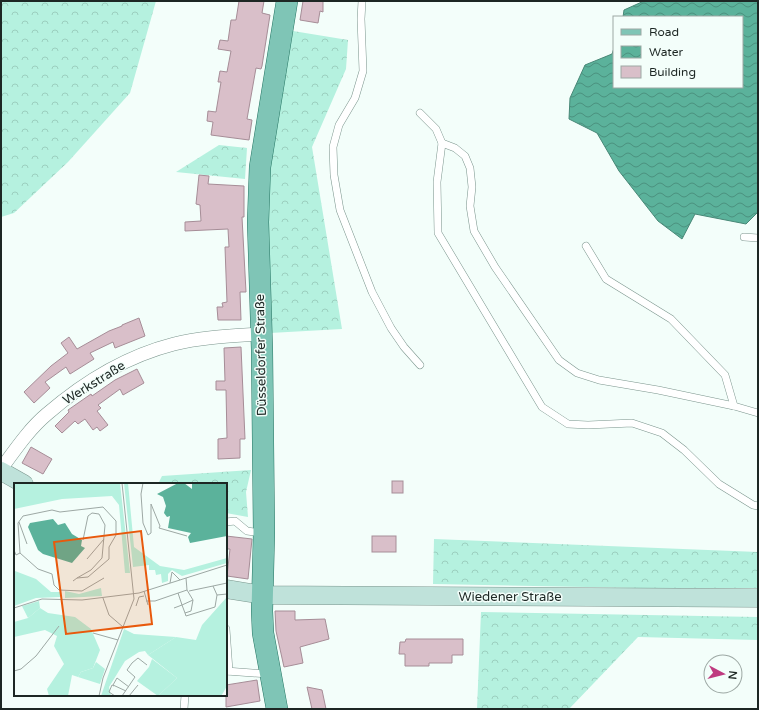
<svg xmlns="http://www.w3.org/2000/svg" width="759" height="710" viewBox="0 0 759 710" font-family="'Varela Round',sans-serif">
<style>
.forest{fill:url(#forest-crowns)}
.water{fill:url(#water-waves);stroke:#488877}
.building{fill:#d9bfc9;stroke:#a68d97}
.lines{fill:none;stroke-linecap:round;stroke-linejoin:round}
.lane-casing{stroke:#7b958d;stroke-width:8}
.street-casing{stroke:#7b958d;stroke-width:14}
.secondary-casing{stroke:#7b958d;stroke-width:19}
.primary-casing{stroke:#257563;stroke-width:22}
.lane{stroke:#fff;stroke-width:7}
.street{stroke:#fff;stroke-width:13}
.secondary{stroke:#bfe2da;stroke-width:18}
.primary{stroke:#7fc5b6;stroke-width:21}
.labels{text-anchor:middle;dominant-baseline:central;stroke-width:3;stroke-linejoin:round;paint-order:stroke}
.street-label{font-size:13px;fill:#1d2724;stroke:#f3fefa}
.inset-road{fill:none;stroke:#9da8a4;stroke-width:1}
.view{fill:#e8590c;fill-opacity:0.15;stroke:#e8590c;stroke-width:2}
.inset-edge{fill:none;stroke:#1d2724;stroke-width:2}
</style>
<defs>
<pattern id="forest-crowns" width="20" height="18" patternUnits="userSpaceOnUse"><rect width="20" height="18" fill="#b5f1df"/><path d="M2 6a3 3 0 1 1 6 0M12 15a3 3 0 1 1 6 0" fill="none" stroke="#9bcfbf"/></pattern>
<pattern id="water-waves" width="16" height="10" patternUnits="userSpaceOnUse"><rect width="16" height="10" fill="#5bb29b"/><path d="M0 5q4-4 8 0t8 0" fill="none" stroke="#4b917e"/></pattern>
</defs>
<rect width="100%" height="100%" fill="#f3fefa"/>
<g class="forest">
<path d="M1,1H156L130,93L68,162L14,213L1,217Z"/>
<path d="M293,31L348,40L346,69L312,147L342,329L270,333L265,224L273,141Z"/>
<path d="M219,145L247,148L245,179L176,172Z"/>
<path d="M251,470L246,492L248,517L226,513V484H158L162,476Z"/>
<path d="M434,539L758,552V588H638L433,584Z"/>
<path d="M481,612L758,617V640L638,637L569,709H477Z"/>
</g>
<path class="water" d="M644,1H758V212L746,224L695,214L682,239L658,221L619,171L597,133L569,119L570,98L585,65L612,54L614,48V87H742V17H623L624,10Z"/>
<g class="building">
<path d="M239,1H264L262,13L270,15L262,66L261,69L256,68L247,119L252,120L249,140L211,135L213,122L207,121L208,111L216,112L221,82H218L220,71L227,72L231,51L218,49L220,40L228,41L231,20H236Z"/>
<path d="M303,1H323V12L320,11L318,23L300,20Z"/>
<path d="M199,175L209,176L208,184L244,186V217H242L246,292H240L241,320H218L217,307H223L222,303L227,302L225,247H229L228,229L185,231V222L201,221L200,205L196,204Z"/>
<path d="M139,318L145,336L115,348L113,342L90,353L94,359L70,374L66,367L45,382L50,388L34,403L24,392L51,366L68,353L61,343L69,337L77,349L109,331L122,326V325Z"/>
<path d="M241,347L245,439H240V458L218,459V439L227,438L226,390H216V381H225L224,348Z"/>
<path d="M137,369L144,383L123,395L120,389L98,405L101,408L97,411L108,425L100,431L97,427L93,430L85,419L78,424L75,421L62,433L55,426L69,412L68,410L91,394L92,396L115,380Z"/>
<path d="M31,447L52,459L43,474L22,463Z"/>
<rect x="392" y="481" width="11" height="12"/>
<path d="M226,536L252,539L248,579L227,576L230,549H226Z"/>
<rect x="372" y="536" width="24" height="16"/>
<path d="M275,611H295V620L325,619L329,639L300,647L303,663L284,667L276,631Z"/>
<path d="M406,639H463V655H452V663H429V666H405V654H399L400,642H405Z"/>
<path d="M257,680L260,701L226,707V685Z"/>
<path d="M307,687L322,690L326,709H312Z"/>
</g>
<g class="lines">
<g class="lane-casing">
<g id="lane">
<path d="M362,1L361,19L363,71L355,98L339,125L333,147L334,175L340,210L372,292L391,328L404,347L420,365"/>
<path d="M420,113L436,129L442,143L437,182L438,233L542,407L568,424L588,425L632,423L662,433L684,450L719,484L753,505L758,506"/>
<path d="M442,143L455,148L465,156L470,168L472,187L470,206L474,231L495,267L559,360L577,373L599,380L658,390L734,406L758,413"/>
<path d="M744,237L758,238"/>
<path d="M586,246L606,279L671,319L725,375L734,406"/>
<path d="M226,522L235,521L247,531L262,533"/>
<path d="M226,629L229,671"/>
<path d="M226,671L268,674"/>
<path d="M184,709L185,695"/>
</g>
</g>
<g class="street-casing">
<path id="street" d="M1,469C15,450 29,429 47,414C84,382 127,356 174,344C202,337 232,336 261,334"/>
</g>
<g class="secondary-casing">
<g id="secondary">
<path d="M1,471L24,484"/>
<path d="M226,589L263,595L758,598"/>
</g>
</g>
<g class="primary-casing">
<path id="primary" d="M277,709L263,633L262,611L264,533L262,350L258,222L260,167L287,1"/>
</g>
<use href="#lane" class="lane"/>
<use href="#street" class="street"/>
<use href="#secondary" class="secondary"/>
<use href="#primary" class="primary"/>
</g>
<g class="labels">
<g class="street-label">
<text transform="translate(261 355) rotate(-91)">Düsseldorfer Straße</text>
<text transform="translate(94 383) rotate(-32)">Werkstraße</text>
<text x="510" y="597">Wiedener Straße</text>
</g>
</g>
<g transform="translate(14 483)">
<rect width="213" height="213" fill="#f3fefa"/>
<path d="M25,118L26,125L14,135L8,123ZM110,146L120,151L162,154L134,172L131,168L125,169L111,178L95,204L97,213H87ZM138,176L163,195L144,213L123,198L135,184ZM82,179L91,186L86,201L64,194L67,189L79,185Z" fill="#b5f1df"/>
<path d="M0,0H106L116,90H111L105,22L98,13L48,16L0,26ZM110,0H114L120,64L146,83L170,87L213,75V80L168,93L158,87L154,91V98L148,100L147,91L142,92L141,87H135V82L119,84ZM0,83L1,88L22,96L37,109H46V114L22,115L0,123ZM87,105L88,113L51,115V108L65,111ZM213,114V203L209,210L207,213H144L163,195L134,172L162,154L182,157L188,142ZM26,125L34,130L61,134L77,146L86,167L79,185L67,189L64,194L58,192L54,213H35L33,206L50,181L40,163L43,153L31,147L0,154V139L14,135Z" fill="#b5f1df"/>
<path d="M164,0H170L178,6V0H213V53L176,60L174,54L177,50L154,45L156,33L153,34L150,30L152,23L149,14L143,11ZM39,36L44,42L51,40L58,51L68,57L67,63L71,65L58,80L29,71L24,67L14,44L16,40Z" fill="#5bb29b"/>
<path class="inset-road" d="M129,0L127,11L129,40L134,52L137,50V21L146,43L145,45L173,53M5,39L13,61M0,67L2,72L6,70L4,40L9,33L38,27L46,29L89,24L102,38V52L95,64V76L74,94L63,95L59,98M6,70L24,86L38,91L40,102L45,107L68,108L90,95M73,76L90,56M63,95L77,87L88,75L91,42L85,31L78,30L74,33L69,57M156,100L158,89L166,97M199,103L213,100M173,107L179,117L168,122L171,130L177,128L179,117M130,108L134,122M175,108L199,103L203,112M89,115L95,132L109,144M132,118H141L173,107L172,95M122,123L125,114L130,113M0,125L28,116L68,117L125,110L213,82M160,125L168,122L164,110M171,130L172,133L201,124L203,112L213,111M79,150L104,157M0,188L7,186L22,173L45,143M100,203L98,202L95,209L101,213M112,208L99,202L103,195L115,204M85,213L89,195L120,116L108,0M108,213L121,194L113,187L118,180L124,175L133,182M115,213L124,202"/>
<path class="view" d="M127,48L138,141L52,151L40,59Z"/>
<rect width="213" height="213" class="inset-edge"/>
</g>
<rect width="759" height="710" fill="none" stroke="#1d2724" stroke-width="4"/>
<rect x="613" y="16" width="130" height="72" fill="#f3fefa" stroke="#9da8a4"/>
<rect x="621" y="29" width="20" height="6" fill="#7fc5b6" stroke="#9da8a4"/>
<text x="649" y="36" font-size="12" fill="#1d2724">Road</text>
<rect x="621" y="46" width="20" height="12" fill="url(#water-waves)" stroke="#9da8a4"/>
<text x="649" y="56" font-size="12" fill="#1d2724">Water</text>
<rect x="621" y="66" width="20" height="12" fill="#d9bfc9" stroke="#9da8a4"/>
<text x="649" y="76" font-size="12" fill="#1d2724">Building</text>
<g transform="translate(723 674) rotate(97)"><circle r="19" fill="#f3fefa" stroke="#9da8a4"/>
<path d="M0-3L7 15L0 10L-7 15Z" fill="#bf3b80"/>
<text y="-6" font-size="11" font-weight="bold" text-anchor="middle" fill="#1d2724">N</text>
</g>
</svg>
